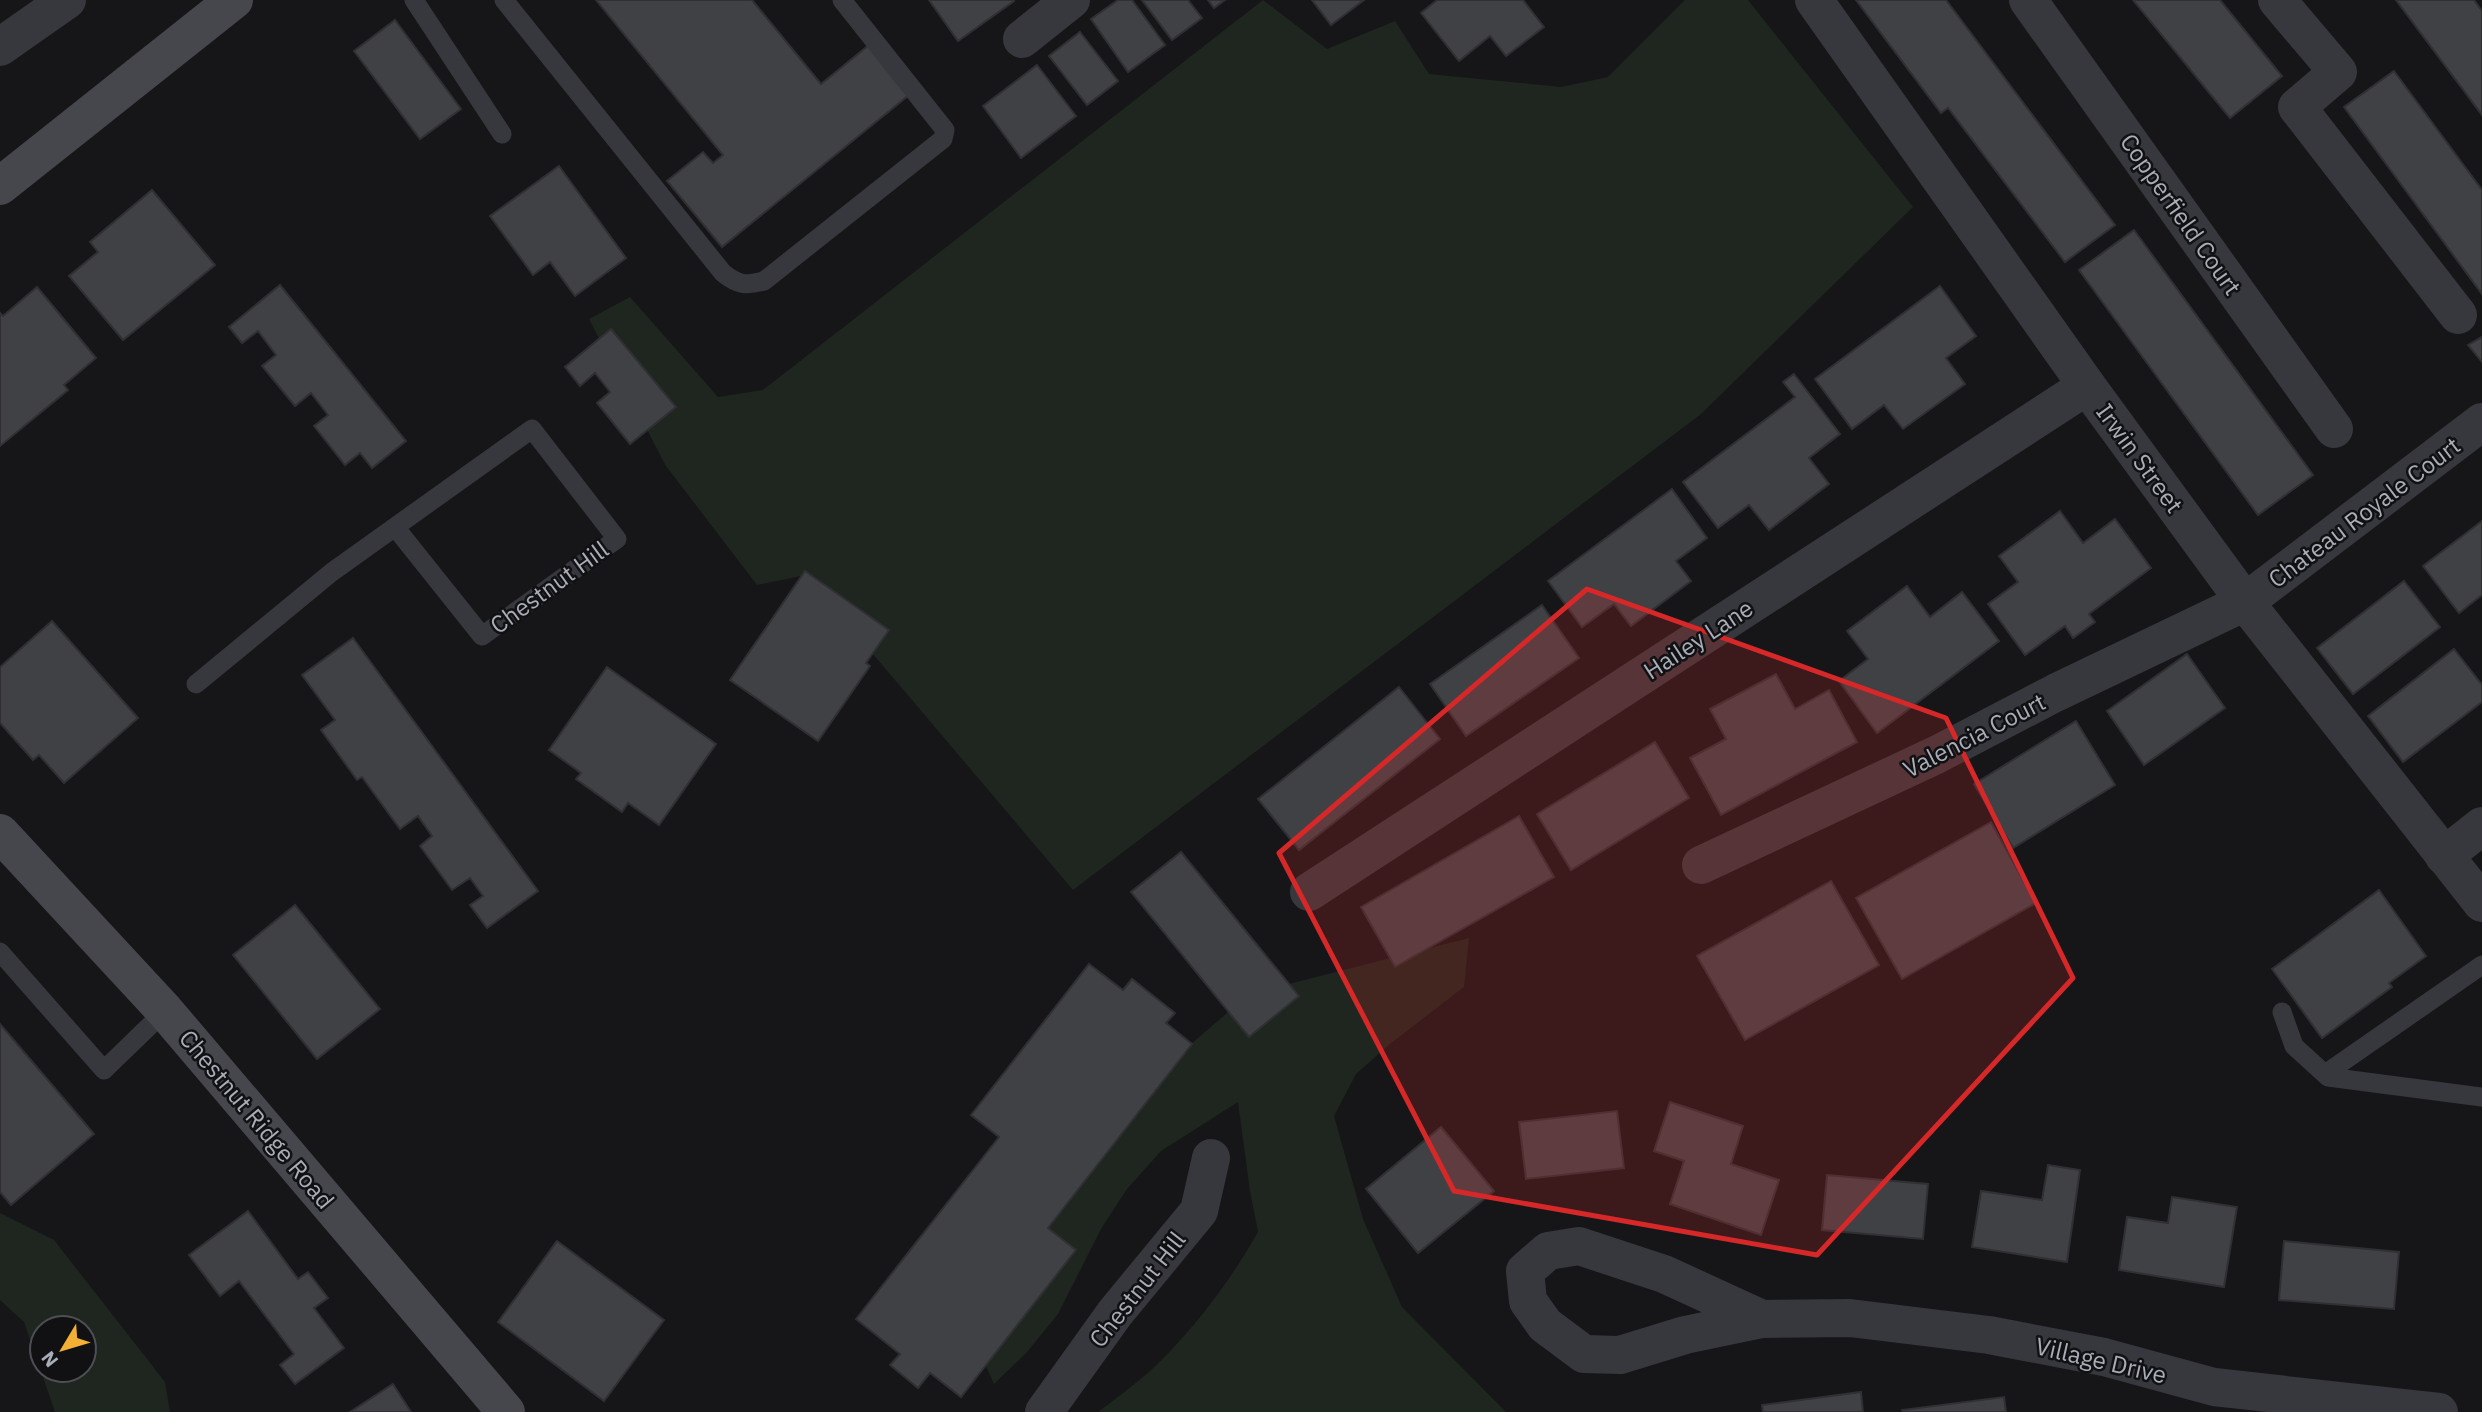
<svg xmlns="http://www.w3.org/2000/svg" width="2482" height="1412" viewBox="0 0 2482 1412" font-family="'IBM Plex Sans',sans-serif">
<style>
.green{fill:#1e261f;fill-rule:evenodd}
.building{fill:#404145;stroke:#303034;stroke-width:2}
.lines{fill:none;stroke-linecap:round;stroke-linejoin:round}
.lane{stroke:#37383d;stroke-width:19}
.street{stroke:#37383d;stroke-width:38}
.secondary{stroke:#45474d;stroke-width:38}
.marked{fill:#d62828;fill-opacity:0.2;stroke:#d62828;stroke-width:5;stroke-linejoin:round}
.labels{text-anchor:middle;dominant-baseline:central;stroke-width:5;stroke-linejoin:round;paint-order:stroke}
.street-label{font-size:24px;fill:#a8adb8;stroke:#111113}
</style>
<rect width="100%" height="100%" fill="#161618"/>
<g class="green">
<path d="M1263,0L1327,49L1395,21L1429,74L1561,87L1608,77L1685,0H1748L1913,207L1701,414L1073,890L806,575L757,585L666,466L589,319L630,297L718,397L763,390Z"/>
<path d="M1469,938L1464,987L1390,1044L1356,1074L1334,1116L1363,1219L1402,1307L1506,1412H1098C1115,1399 1133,1386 1149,1372C1192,1332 1229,1283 1258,1232L1250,1191L1238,1102L1161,1151L1127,1189L1101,1229L1058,1314L1027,1352L994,1384L976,1344L1022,1259L1168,1064L1249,994Z"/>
<path d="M0,1213L54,1240L165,1382L170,1412H55L24,1322L0,1300ZM42,1328H84V1370H42Z"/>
</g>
<g class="building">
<path d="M596,0H752L821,84L869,45L909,95L722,247L667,181L703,152L713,163L723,155Z"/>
<path d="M929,0H1013L1014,1L958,41Z"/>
<path d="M1118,0H1132L1165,45L1128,72L1091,19Z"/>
<path d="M1142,0H1188L1202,18L1172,40Z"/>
<path d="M1208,0H1225L1214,8Z"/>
<path d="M1312,0H1364L1331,25Z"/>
<path d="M1437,0H1523L1544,27L1506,56L1490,36L1459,61L1421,13Z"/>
<path d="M1856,0H1946L2115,225L2065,262L1948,108L1941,113Z"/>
<path d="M2133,0H2220L2282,76L2230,118Z"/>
<path d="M2396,0H2474L2482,11V115Z"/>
<path d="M395,20L461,109L420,139L354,51Z"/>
<path d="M1080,32L1118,81L1087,105L1049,56Z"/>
<path d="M1037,65L1076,116L1021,158L983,106Z"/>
<path d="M2394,71L2482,190V294L2344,107Z"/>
<path d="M559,166L626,258L575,296L550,262L533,275L490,216Z"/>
<path d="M152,190L215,265L123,340L69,276L98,252L90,242Z"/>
<path d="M2134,230L2313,475L2258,515L2079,270Z"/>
<path d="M280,285L406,441L372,468L360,453L345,465L314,426L328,415L311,393L295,406L262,366L276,355L258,331L242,343L229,327Z"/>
<path d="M1940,286L1976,336L1946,358L1965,384L1903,429L1884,405L1852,429L1815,379Z"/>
<path d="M37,287L96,358L64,385L68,390L0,446V313L3,316Z"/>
<path d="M611,329L676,407L630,444L597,403L610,392L595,373L580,386L565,367Z"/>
<path d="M2482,337V362L2468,345Z"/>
<path d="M1794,374L1840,434L1809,458L1829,484L1769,530L1749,505L1718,528L1683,482L1795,397L1783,382Z"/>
<path d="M1672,489L1707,538L1676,561L1691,581L1631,626L1614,604L1582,627L1548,581Z"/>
<path d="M2060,511L2083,543L2115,519L2151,568L2089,614L2095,622L2073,638L2065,626L2025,655L1988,604L2018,582L1999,556Z"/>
<path d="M2482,521V595L2459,613L2423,566Z"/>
<path d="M805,571L889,630L866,663L870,666L818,741L730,680Z"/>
<path d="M2404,581L2440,627L2353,694L2317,648Z"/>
<path d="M1907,586L1930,617L1962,592L1999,641L1877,733L1839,681L1868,659L1847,631Z"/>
<path d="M1542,605L1579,658L1466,736L1430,684Z"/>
<path d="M52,621L138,718L64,783L39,755L33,760L0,723V667Z"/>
<path d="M353,638L538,891L487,928L470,905L483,896L470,878L452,890L420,846L432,836L418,816L400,829L362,777L357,780L321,730L335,720L302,675Z"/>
<path d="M2454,649L2482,685V702L2403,762L2368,716Z"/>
<path d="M2187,654L2225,708L2144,765L2107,711Z"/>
<path d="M607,667L716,744L659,825L628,803L622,812L576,779L581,773L549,750Z"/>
<path d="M1776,674L1795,709L1829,690L1857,742L1721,815L1690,758L1726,739L1710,709Z"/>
<path d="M1399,687L1440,739L1299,850L1258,799Z"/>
<path d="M2076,721L2115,785L2013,848L1974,784Z"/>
<path d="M1655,742L1689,798L1571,870L1537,814Z"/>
<path d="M1519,816L1554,877L1395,967L1361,907Z"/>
<path d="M1991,822L2036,903L1902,979L1856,898Z"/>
<path d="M1181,852L1299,996L1249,1037L1131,892Z"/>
<path d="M1831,881L1879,965L1745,1040L1697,956Z"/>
<path d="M2379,890L2426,956L2389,983L2392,987L2322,1038L2272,969Z"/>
<path d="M295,905L380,1009L317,1059L233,955Z"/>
<path d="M1089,964L1123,990L1132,979L1175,1013L1166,1023L1192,1044L1048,1228L1076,1250L961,1397L930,1373L918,1388L890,1365L900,1354L856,1319L999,1137L971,1115Z"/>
<path d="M0,1024L94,1134L11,1205L0,1192Z"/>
<path d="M1670,1102L1743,1126L1731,1164L1779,1180L1761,1235L1670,1204L1684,1161L1654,1151Z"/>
<path d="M1617,1111L1624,1168L1526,1179L1519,1122Z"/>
<path d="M1441,1127L1494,1191L1418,1253L1366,1189Z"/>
<path d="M2048,1165L2080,1170L2067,1262L1972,1247L1981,1191L2042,1200Z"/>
<path d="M1827,1175L1928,1184L1923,1239L1822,1230Z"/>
<path d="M2172,1197L2237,1207L2224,1287L2119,1270L2127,1217L2168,1223Z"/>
<path d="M248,1211L298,1279L308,1272L328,1298L314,1308L344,1348L295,1384L280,1365L294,1354L239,1281L220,1296L189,1255Z"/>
<path d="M557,1241L664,1320L604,1401L498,1322Z"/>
<path d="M2284,1241L2399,1252L2394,1309L2279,1300Z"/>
<path d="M393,1384L411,1412H350Z"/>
<path d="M1861,1392L1863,1412H1763L1762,1405Z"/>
<path d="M2004,1397L2006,1412H1903L1902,1410Z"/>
</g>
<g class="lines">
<g class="lane">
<path d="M414,0L502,134"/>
<path d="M504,0L723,273C738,285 746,286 764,281L943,139L945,130L842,0"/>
<path d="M196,684L332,572L532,429L617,539L482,636L395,527"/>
<path d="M0,952L104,1070L165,1011"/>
<path d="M2282,1012L2294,1046L2328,1077L2482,1097"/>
<path d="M2325,1074L2482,965"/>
</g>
<g class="street">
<path d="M1814,0L2087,386L2245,602L2482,903"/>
<path d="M2028,0L2334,429"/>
<path d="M2277,0L2338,72L2297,107L2458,315"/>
<path d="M1022,39L1071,0"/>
<path d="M0,47L67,0"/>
<path d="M2444,856L2482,826"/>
<path d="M1701,865L1936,755L2055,693L2245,602L2482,422"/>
<path d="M1309,892L2087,386"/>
<path d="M1762,1319L1664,1274L1579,1246L1548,1251L1525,1271L1528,1301L1545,1325L1584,1354L1620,1355L1685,1335L1762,1319L1850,1318L1989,1335L2104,1357L2214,1387L2439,1412"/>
<path d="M1044,1412L1115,1313L1199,1211L1211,1158"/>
</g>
<g class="secondary">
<path d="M0,186L234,0"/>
<path d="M0,833L165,1011L506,1412"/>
</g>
</g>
<path class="marked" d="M1587,589L1946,718L2073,978L1817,1255L1454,1191L1279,853Z"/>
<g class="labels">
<g class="street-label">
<text transform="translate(2181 214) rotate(55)">Copperfield Court</text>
<text transform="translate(2140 458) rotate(54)">Irwin Street</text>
<text transform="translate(2364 512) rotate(-37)">Chateau Royale Court</text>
<text transform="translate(549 587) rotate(-36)">Chestnut Hill</text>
<text transform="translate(1698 639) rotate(-33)">Hailey Lane</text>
<text transform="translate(1974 735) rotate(-27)">Valencia Court</text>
<text transform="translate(257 1119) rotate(50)">Chestnut Ridge Road</text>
<text transform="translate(1137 1289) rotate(-52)">Chestnut Hill</text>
<text transform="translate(2101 1360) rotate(13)">Village Drive</text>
</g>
</g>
<g transform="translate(63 1349) rotate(232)"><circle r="33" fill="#111113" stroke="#4d4f55" stroke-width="2"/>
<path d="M0-5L12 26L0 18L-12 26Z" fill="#f2b134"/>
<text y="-10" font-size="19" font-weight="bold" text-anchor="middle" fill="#a8adb8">N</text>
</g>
</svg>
